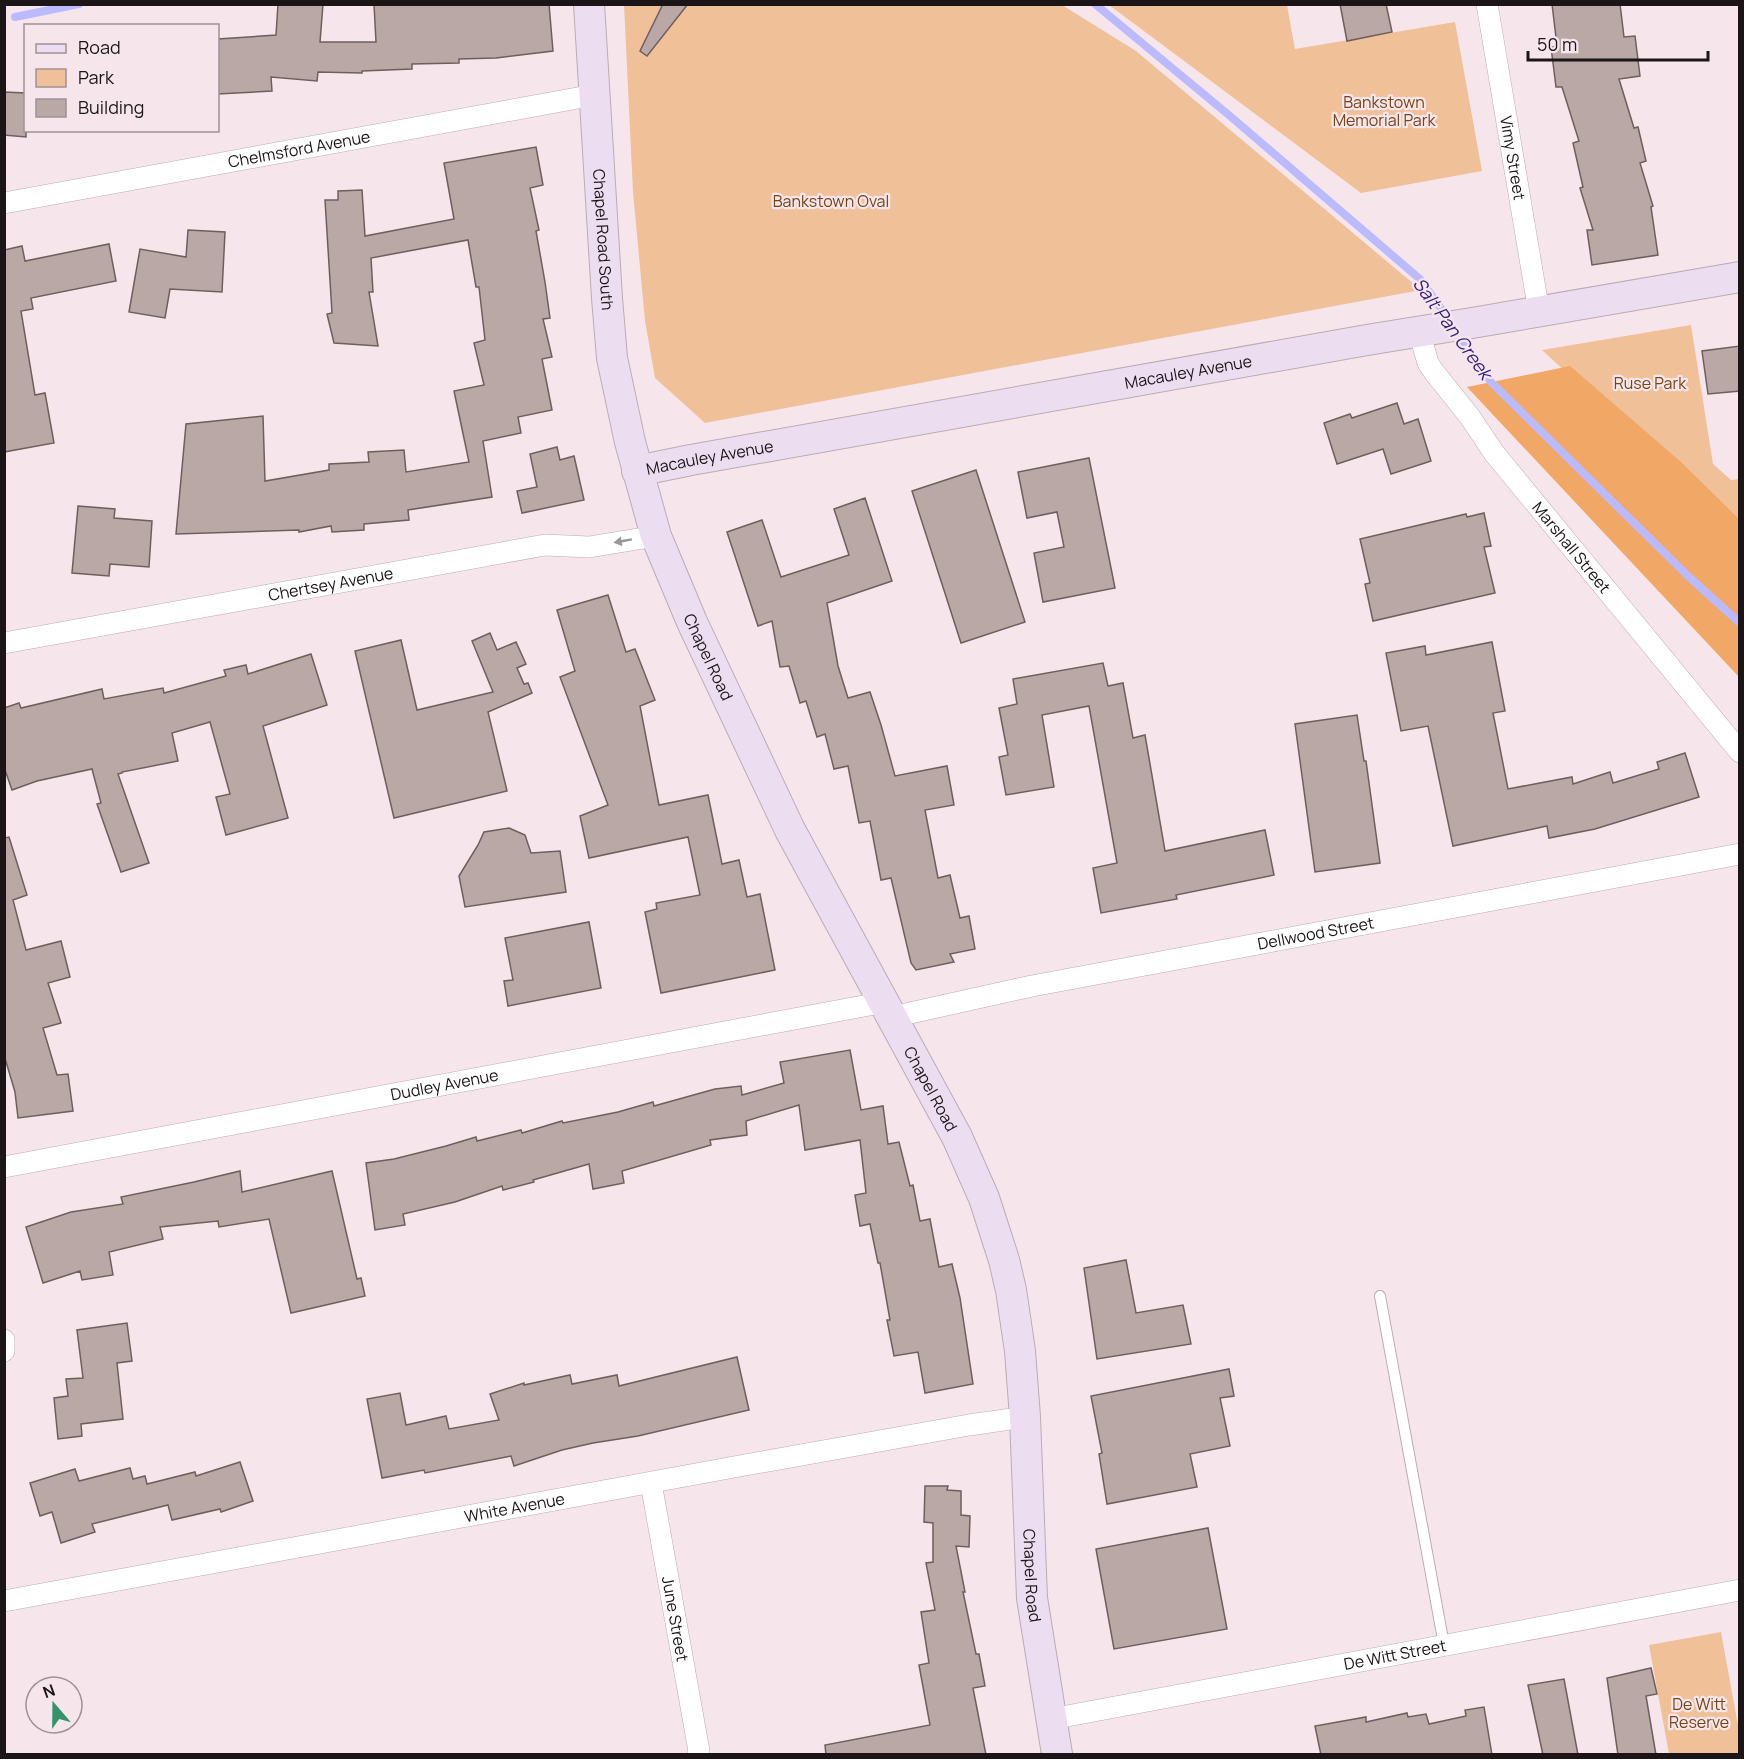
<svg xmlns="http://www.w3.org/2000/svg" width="1744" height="1759" viewBox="0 0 1744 1759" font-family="Manrope,sans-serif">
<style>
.green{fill:#f0c099}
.forest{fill:#f1a766}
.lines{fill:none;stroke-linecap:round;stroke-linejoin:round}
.stream{stroke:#bcbaff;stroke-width:8}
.building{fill:#b9a8a6;stroke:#6e5f5d;stroke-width:1.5}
.service-casing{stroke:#bbacb1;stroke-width:12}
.minor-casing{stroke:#bbacb1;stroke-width:22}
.secondary-casing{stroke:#bbacb1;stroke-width:32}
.service{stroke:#fff;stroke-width:10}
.minor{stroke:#fff;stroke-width:21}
.secondary{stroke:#edddf1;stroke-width:30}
.oneway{fill:#989697}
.labels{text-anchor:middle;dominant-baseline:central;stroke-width:4.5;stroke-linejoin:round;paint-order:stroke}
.park-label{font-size:16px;fill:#774616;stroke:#f6e6ec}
.street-label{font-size:16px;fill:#1b1518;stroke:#f6e6ec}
.water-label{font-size:18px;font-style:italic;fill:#35207f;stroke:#f6e6ec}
</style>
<rect width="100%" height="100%" fill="#f6e6ec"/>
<g class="green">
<path d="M624,5H1062L1136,51L1421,290L705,423L655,378L645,321L633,192Z"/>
<path d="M1109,5H1287L1295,49L1455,22L1482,171L1361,193Z"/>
<path d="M1691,325L1713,464L1731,480L1739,479V531L1542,350Z"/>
<path d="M1721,1632L1739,1731V1754H1669L1649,1645Z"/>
</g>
<path class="forest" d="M1570,366L1681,462L1739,519V677L1467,387Z"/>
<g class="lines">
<g class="stream">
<path d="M1095,4L1230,116L1421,280L1449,320"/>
<path d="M15,17L79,4"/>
<path d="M1457,332L1491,382L1688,576L1740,623"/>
</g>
</g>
<g class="building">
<path d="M278,4H323L320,42H376L374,4H549L553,51L496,58L459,59V63L412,64V69L362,71V73L318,72L317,81L271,77L272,91L218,94V39L276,35Z"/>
<path d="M663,4H688L647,56L640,51Z"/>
<path d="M1340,4H1386L1392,32L1347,41Z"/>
<path d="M1552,4H1620L1624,37L1635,36L1640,76L1619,79L1634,128L1638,127L1646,161L1640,163L1653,206L1651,207L1658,255L1592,265L1587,230H1593L1580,188L1583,187L1573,143L1579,141L1562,87H1556L1551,47L1557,46Z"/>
<path d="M4,92L26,93V137L4,135Z"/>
<path d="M536,147L543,185L530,188L539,230L536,231L545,282L550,318L543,319L552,357L542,359L552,410L518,417L521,433L483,441L492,497L408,510L409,520L364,524V530L332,532L331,526L299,532V530L176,534L186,424L263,416L265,481L329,470V464L369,462L368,452L404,450L406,472L469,462L454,391L484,385L474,343L485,340L479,287H476L468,240L371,258L373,292H369L378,346L334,343L327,314L332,313L325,200H338V191L362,190L365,236L454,219L444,163Z"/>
<path d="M188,230L225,232L222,292L170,289L165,318L129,312L140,249L186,257Z"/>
<path d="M109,244L116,281L31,298L33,309L21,311L35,395L45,393L54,443L4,452V250L22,246L25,261Z"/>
<path d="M1740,346V391L1708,394L1702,351Z"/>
<path d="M1397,403L1404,424L1418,419L1431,461L1391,474L1383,449L1337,464L1324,423L1350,414L1352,418Z"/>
<path d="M557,447L560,460L574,456L584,500L522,513L517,491L537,487L530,454Z"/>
<path d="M1089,458L1115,588L1043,602L1034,553L1064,547L1057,512L1027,518L1018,472Z"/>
<path d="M976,470L1025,622L961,643L912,491Z"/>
<path d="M865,498L892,581L827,603L838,666L848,698L870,692L881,725L895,776L947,766L954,805L925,810L938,878L950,875L960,918L969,916L975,949L950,954L954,962L916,970L911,963L891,878L881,880L870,821L859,823L848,766L834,769L825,734L817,737L806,701L800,703L789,666L780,667L772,621L758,626L727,532L762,520L781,577L849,555L834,509Z"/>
<path d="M78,506L115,509L114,518L152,521L149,567L110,564L109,576L72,573Z"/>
<path d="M1484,513L1491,546L1484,547L1495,593L1373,621L1365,584L1370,583L1360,539L1466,514L1467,517Z"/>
<path d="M608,595L626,652L635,649L655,700L640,706L659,805L708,795L722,864L739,860L747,897L760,894L775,970L661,993L645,912L657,909L656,903L700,895L688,837L589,858L580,816L608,805L560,677L575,671L557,610Z"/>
<path d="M490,633L497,650L516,642L526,664L517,668L524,684L528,683L532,693L488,712L507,791L394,818L355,651L401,640L417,710L493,692L472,641Z"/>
<path d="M1492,642L1505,711L1493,713L1508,789L1572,777L1573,784L1610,772L1613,783L1659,769L1657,762L1685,753L1699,797L1595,829L1549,838L1547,826L1453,846L1428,726L1401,731L1386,653L1425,646L1426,655Z"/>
<path d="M311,654L327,705L263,726L288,818L226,835L216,797L230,794L210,722L172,733L178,761L122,772V773L118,774L149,863L121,872L97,804L101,803L92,769L37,781L12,790L4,767V708L19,703L21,708L102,689L104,699L163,688L164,693L226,676L224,670L246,665L248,674Z"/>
<path d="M1103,663L1108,686L1123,683L1133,738L1145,735L1165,851L1265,830L1274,875L1176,895L1177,899L1101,913L1093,868L1117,863L1089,706L1042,715L1054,787L1006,795L999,757L1008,755L999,708L1017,704L1013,679Z"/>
<path d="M1357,715L1364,761H1366L1380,863L1315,872L1295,724Z"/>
<path d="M509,828L525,835L531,853L560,851L566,892L465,907L459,876L478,845L484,832Z"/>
<path d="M9,837L27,895L13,900L26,950L61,941L70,977L48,983L61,1023L43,1028L57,1075L68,1074L73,1111L18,1118L15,1092L4,1055V838Z"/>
<path d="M589,922L601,988L508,1006L504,981L513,980L505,938Z"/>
<path d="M850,1050L861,1110L883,1106L888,1144L899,1142L910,1186L913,1185L920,1221L930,1219L939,1267L952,1264L960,1298L973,1384L925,1393L918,1352L894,1356L887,1320H890L880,1263H878L870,1224L860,1226L855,1195L866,1193L860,1140L805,1150L799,1105L746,1121L747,1135L710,1140L711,1145L622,1171L624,1183L593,1189L589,1164L533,1180L534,1182L503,1190L502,1186L455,1202L403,1214L405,1225L375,1230L366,1163L394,1159L446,1146L476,1137L477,1141L521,1130L522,1133L562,1121L563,1123L618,1112L653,1102L654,1106L715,1089L741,1086L742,1095L784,1083L780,1062Z"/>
<path d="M240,1171L242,1192L332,1171L357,1279L361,1278L365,1296L291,1313L269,1219L219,1227L218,1221L160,1227L163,1239L109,1252L113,1275L82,1280L80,1271L43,1283L26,1227L71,1212L123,1204L121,1197L194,1182Z"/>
<path d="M1126,1260L1136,1313L1183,1305L1191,1344L1097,1359L1084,1268Z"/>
<path d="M127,1323L132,1361L117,1363L123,1419L81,1424L82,1436L58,1439L54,1398L68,1396L66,1379L83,1378L77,1330Z"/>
<path d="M737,1357L749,1410L638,1436L593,1443L562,1450L514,1466L511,1456L425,1473L424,1470L382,1478L367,1399L400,1393L406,1425L446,1416L449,1429L499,1420L490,1394L524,1383V1385L570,1375L572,1384L617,1375L619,1386Z"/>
<path d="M1229,1369L1234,1396L1220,1398L1230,1446L1190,1454L1197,1487L1107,1504L1099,1454L1102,1453L1091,1396Z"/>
<path d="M240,1462L253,1501L221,1512L220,1509L172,1520L168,1505L92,1524L95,1532L61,1543L52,1512L40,1516L30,1483L75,1469L79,1481L130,1468L133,1479L145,1476L147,1484L195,1472L196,1476Z"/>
<path d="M925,1486H948L947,1490L961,1491V1515L970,1516L969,1547L956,1546L965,1592H963L976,1654H979L985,1686L973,1688L986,1755H826L825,1745L930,1725L919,1665L929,1663L921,1612L935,1610L926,1563L933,1562V1523L924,1522Z"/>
<path d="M1208,1528L1227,1629L1114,1649L1096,1549Z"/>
<path d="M1651,1668L1657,1694L1646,1696L1656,1755H1618L1607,1678Z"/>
<path d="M1564,1679L1578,1755H1543L1528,1685Z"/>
<path d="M1484,1707L1492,1755H1321L1315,1726L1366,1717V1722L1407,1713L1408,1717L1426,1714L1429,1724L1466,1716L1465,1710Z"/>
</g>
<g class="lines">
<g class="service-casing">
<path id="service" d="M1380,1296L1444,1645"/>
</g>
<g class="minor-casing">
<g id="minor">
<path id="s1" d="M1487,4L1539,312"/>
<path id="s2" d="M4,203L594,95"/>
<path id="s3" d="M1419,331L1428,363L1434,372L1470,417L1494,453L1740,752"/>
<path id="s4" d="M4,643L545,545L589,547L656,536"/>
<path id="s5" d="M892,1017L1032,986L1740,854"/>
<path id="s6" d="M4,1167L885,1002"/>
<path d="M4,1340V1351"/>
<path id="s7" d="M651,1483L699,1751L698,1754"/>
<path id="s8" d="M4,1601L745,1465L969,1425L1025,1417"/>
<path id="s9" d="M1051,1719L1740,1590"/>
</g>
</g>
<g class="secondary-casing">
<g id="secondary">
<path id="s10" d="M589,4L607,298L612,358L630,442L656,536L692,622L790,830L957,1137L984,1198L1004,1260L1011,1290L1020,1351L1025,1417L1032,1598L1057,1754"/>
<path id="s11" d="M637,471L691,460L1367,340L1478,322L1740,277"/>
</g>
</g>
<use href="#service" class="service"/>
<use href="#minor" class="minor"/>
<use href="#secondary" class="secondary"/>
</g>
<defs><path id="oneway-solid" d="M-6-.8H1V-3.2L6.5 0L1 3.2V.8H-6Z" transform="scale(1.5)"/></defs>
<use class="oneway" href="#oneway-solid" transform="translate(623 541) rotate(170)"/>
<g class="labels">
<g class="park-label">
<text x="1384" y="102">Bankstown<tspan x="1384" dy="18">Memorial Park</tspan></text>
<text x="831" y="201">Bankstown Oval</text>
<text x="1650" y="383">Ruse Park</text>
<text x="1699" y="1704">De Witt<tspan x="1699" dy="18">Reserve</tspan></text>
</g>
<g class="street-label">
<text stroke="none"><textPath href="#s2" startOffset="300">Chelmsford Avenue</textPath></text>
<text stroke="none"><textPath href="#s1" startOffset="156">Vimy Street</textPath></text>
<text stroke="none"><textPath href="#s10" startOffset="236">Chapel Road South</textPath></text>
<text stroke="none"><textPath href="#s11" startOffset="560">Macauley Avenue</textPath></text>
<text stroke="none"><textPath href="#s11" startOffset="74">Macauley Avenue</textPath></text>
<text stroke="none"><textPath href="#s3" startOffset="267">Marshall Street</textPath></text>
<text stroke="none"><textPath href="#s4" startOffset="332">Chertsey Avenue</textPath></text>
<text stroke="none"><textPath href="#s10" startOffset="670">Chapel Road</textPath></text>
<text stroke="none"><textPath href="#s5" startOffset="432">Dellwood Street</textPath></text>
<text stroke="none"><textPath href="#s6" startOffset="448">Dudley Avenue</textPath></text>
<text stroke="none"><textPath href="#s10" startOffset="1156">Chapel Road</textPath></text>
<text stroke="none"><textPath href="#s8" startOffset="519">White Avenue</textPath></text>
<text stroke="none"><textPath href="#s10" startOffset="1660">Chapel Road</textPath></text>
<text stroke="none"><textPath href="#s7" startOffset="138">June Street</textPath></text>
<text stroke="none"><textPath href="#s9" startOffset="350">De Witt Street</textPath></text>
</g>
<g class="water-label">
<text transform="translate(1453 328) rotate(54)">Salt Pan Creek</text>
</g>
</g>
<rect width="1744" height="1759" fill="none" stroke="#1b1518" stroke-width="12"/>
<rect x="24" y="24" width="195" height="108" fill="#f6e6ec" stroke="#9e9297" stroke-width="1.5"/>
<rect x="36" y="44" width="30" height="9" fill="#edddf1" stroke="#9e9297" stroke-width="1.5"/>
<text x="78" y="54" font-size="18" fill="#1b1518">Road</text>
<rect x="36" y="69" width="30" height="18" fill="#f0c099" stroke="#9e9297" stroke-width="1.5"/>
<text x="78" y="84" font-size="18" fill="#1b1518">Park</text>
<rect x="36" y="99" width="30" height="18" fill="#b9a8a6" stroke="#9e9297" stroke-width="1.5"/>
<text x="78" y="114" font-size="18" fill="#1b1518">Building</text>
<g transform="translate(54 1705) rotate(340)"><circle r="28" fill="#f6e6ec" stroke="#9e9297" stroke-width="1.5"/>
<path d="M0-4.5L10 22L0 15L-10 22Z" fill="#34936b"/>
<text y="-9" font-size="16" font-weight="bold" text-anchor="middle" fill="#1b1518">N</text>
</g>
<path d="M1528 51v9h180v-9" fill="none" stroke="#1b1518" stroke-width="3"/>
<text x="1537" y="51" font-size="18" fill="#1b1518" stroke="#f6e6ec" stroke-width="4.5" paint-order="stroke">50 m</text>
</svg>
